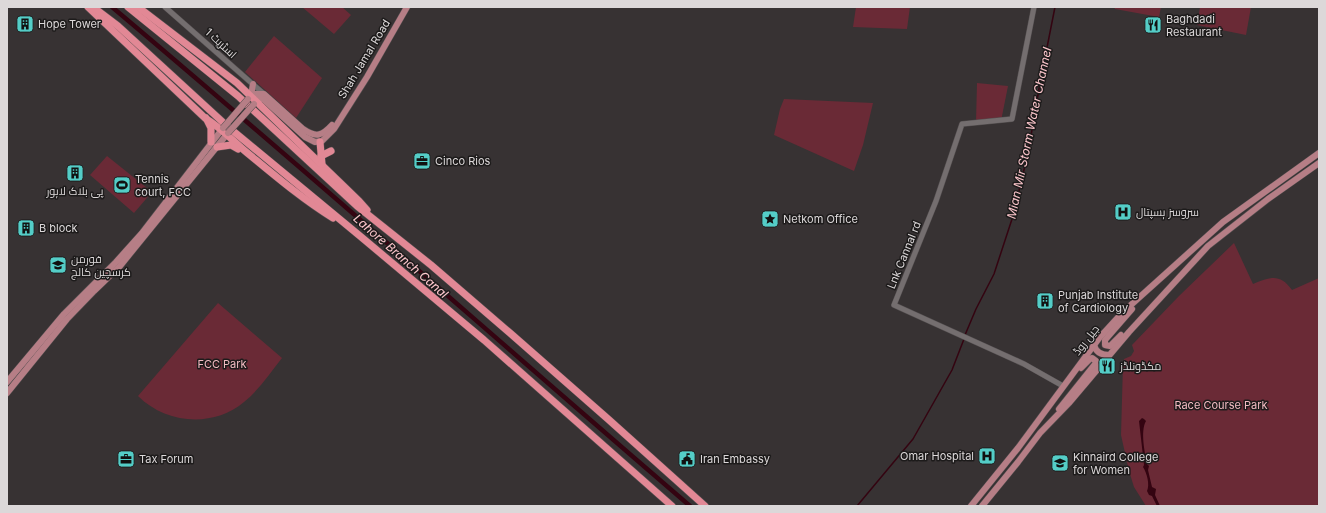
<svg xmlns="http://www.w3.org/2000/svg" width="1326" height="513" viewBox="0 0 1326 513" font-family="Inter,Cairo,sans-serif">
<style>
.green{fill:#6a2a36}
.water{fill:#340411}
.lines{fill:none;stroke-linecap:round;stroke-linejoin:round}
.stream{stroke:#340411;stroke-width:1.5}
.canal{stroke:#340411;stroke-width:4.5}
.minor-casing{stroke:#544f50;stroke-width:6}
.major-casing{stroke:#544f50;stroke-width:7}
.highway-casing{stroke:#544f50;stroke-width:8}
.minor{stroke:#746e6f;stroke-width:5}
.major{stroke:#b67e86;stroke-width:6}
.highway{stroke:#e28895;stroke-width:7}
.major-bridge-casing{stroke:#544f50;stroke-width:7;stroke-linecap:butt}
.major-bridge{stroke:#b67e86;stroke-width:6}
.labels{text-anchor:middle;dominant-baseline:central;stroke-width:3;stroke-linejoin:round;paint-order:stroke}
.poi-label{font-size:11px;fill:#dcd8d9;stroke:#1d1b1b;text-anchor:start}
.street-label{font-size:11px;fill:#dcd8d9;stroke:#1d1b1b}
.park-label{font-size:11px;fill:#f3bcc3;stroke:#1d1b1b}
.water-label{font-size:12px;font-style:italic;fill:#fec7cd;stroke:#1d1b1b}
</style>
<rect width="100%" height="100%" fill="#373233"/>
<g class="green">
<path d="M302,7H342L351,15L334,34Z"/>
<path d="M856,7H910L907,29L853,27Z"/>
<path d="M1114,7H1161L1159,17L1115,9Z"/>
<path d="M1200,7H1251L1246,35L1197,25Z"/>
<path d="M274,36L322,78L296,118L245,72Z"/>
<path d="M977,83L1008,86L1001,121L976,122Z"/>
<path d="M784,99L873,103L863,145L854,171L774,135L780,109Z"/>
<path d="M107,156L152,192L134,213L90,175Z"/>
<path d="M1234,243L1253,284C1270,277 1280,273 1292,290L1319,278V506H1146L1134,487L1129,471L1121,435L1123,364L1124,359L1131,356L1134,351L1132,345L1179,296Z"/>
<path d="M218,303L282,358C270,373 259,390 244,402C213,428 166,424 138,396Z"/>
</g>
<path class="water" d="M1142,418L1144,419L1146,421C1140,431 1145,453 1147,464L1149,466L1148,470L1152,487L1156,489L1155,495L1160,506H1157L1152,496L1149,495L1147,491C1150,485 1147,473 1143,467L1144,465L1139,421Z"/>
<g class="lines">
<g class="stream">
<path d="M965,335L976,309L994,274L1013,216L1028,153L1040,83L1055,7"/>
<path d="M857,506L913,439L952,370L964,339"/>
</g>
<path class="canal" d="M112,7C307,171 497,340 690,506"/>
<g class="minor-casing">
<g id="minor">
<path d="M165,7L264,94"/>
<path d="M1034,7L1012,119L962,124L936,201L894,305L1024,364L1063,386"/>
</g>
</g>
<g class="major-casing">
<g id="major">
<path d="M251,96L253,84"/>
<path d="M248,99L254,94H264L303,129C316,138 322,136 332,125"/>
<path d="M254,104L259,99H263L305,137L315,142L322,141L334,129L367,77L407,7"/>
<path d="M1121,335L1110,346L1105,345V340L1132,309"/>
<path d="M1094,345C1096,353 1102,355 1109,355"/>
<path d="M7,382L64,314L116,262L142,233L223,128"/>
<path d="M7,393L67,319L94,291L120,266L228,133"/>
<path d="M1059,409L1095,364L1096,361L1092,358L1090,359L1081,368"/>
<path d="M971,506L1018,448L1100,337L1122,313L1223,222L1319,153"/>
<path d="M982,506L1018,462L1040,433L1069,403L1129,332L1208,246L1268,199L1319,163"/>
</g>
</g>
<g class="highway-casing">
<g id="highway">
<path d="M88,7L205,118C220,127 232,140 245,151C273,174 302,199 333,218"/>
<path d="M93,7L118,26L227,126L360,236L484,340L672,506"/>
<path d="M128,7L238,96L357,206L431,265L510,333L608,419L705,506"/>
<path d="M138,7L237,83L359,201L367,210"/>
<path d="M206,118L211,128V142"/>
<path d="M320,142L322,164"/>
<path d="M217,147L231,145L238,149"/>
<path d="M321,156L331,151"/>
</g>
</g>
<use href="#minor" class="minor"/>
<use href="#major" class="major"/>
<use href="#highway" class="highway"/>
<g class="major-bridge-casing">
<g id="major-bridge">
<path d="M223,128L248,99"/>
<path d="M228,133L254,104"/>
</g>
</g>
<use href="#major-bridge" class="major-bridge"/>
</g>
<defs>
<g id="building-square" transform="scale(0.9)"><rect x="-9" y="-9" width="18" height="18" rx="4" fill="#54cdc7" stroke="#1d1b1b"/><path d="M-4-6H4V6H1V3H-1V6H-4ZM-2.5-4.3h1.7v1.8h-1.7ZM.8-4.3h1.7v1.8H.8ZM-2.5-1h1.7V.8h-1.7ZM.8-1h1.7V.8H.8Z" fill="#111"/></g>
<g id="restaurant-square" transform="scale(0.9)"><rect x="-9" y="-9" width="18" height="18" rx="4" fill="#54cdc7" stroke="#1d1b1b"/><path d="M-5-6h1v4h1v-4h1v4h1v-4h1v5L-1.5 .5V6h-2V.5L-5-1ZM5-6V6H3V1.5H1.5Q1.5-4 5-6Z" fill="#111"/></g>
<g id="office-square" transform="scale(0.9)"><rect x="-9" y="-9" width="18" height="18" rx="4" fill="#54cdc7" stroke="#1d1b1b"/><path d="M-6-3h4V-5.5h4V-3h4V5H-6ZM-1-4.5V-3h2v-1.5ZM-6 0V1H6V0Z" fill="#111"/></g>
<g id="stadium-square" transform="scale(0.9)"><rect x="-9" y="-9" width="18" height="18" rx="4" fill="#54cdc7" stroke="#1d1b1b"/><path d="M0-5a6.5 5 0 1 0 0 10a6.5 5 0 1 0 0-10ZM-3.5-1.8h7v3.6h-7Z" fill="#111"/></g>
<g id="hospital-square" transform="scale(0.9)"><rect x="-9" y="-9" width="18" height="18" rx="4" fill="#54cdc7" stroke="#1d1b1b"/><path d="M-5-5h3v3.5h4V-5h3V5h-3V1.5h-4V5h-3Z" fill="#111"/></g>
<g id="sight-square" transform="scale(0.9)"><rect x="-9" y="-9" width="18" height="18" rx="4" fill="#54cdc7" stroke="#1d1b1b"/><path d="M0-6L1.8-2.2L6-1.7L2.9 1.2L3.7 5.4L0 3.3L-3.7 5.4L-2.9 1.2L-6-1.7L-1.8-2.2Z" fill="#111"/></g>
<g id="university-square" transform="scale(0.9)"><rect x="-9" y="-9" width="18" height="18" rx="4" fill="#54cdc7" stroke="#1d1b1b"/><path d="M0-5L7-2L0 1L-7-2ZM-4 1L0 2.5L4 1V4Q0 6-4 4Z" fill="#111"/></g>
<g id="civic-square" transform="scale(0.9)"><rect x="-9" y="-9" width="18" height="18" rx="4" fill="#54cdc7" stroke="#1d1b1b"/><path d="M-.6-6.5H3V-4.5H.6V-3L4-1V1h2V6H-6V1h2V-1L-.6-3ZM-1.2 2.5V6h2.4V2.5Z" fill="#111"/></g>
</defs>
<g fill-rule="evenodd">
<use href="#building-square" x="25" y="24"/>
<use href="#restaurant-square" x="1153" y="25"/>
<use href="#office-square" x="422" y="161"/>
<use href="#building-square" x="75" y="173"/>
<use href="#stadium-square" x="122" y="185"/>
<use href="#hospital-square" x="1123" y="212"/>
<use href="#sight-square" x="770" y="219"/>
<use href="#building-square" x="26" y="228"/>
<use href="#university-square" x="58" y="265"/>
<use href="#building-square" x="1045" y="301"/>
<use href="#restaurant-square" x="1107" y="366"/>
<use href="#hospital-square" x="987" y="456"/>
<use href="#office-square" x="126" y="459"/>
<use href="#civic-square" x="687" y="459"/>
<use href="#university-square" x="1060" y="463"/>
</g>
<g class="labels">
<g class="poi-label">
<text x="1166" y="19">Baghdadi<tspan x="1166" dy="13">Restaurant</tspan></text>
<text x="38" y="24">Hope Tower</text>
<text x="435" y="161">Cinco Rios</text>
<text x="135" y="179">Tennis<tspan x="135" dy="13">court, FCC</tspan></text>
<text x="75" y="191" text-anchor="middle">پی بلاک لاہور</text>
<text x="1136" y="212">سروسز ہسپتال</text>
<text x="783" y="219">Netkom Office</text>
<text x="39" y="228">B block</text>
<text x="71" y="259">فورمن<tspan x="71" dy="13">کرسچین کالج</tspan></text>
<text x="1058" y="295">Punjab Institute<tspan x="1058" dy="13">of Cardiology</tspan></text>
<text x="1120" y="366">مکڈونلڈز</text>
<text x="974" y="456" text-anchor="end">Omar Hospital</text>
<text x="1073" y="457">Kinnaird College<tspan x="1073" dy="13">for Women</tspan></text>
<text x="139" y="459">Tax Forum</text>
<text x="700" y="459">Iran Embassy</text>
</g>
<g class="street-label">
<text transform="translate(221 43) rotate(43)">اسٹریٹ 1</text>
<text transform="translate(364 59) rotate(-59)">Shah Jamal Road</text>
<text transform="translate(904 255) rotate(-68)">Lnk Cannal rd</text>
<text transform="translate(1086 340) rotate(-52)">جیل روڈ</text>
</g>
<g class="park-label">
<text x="222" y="364">FCC Park</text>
<text x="1221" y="405">Race Course Park</text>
</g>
<g class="water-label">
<text transform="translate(1029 133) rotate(-78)">Mian Mir Storm Water Channel</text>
<text transform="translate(401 256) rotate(41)">Lahore Branch Canal</text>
</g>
</g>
<rect width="1326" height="513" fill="none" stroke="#dcd8d9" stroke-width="16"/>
</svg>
